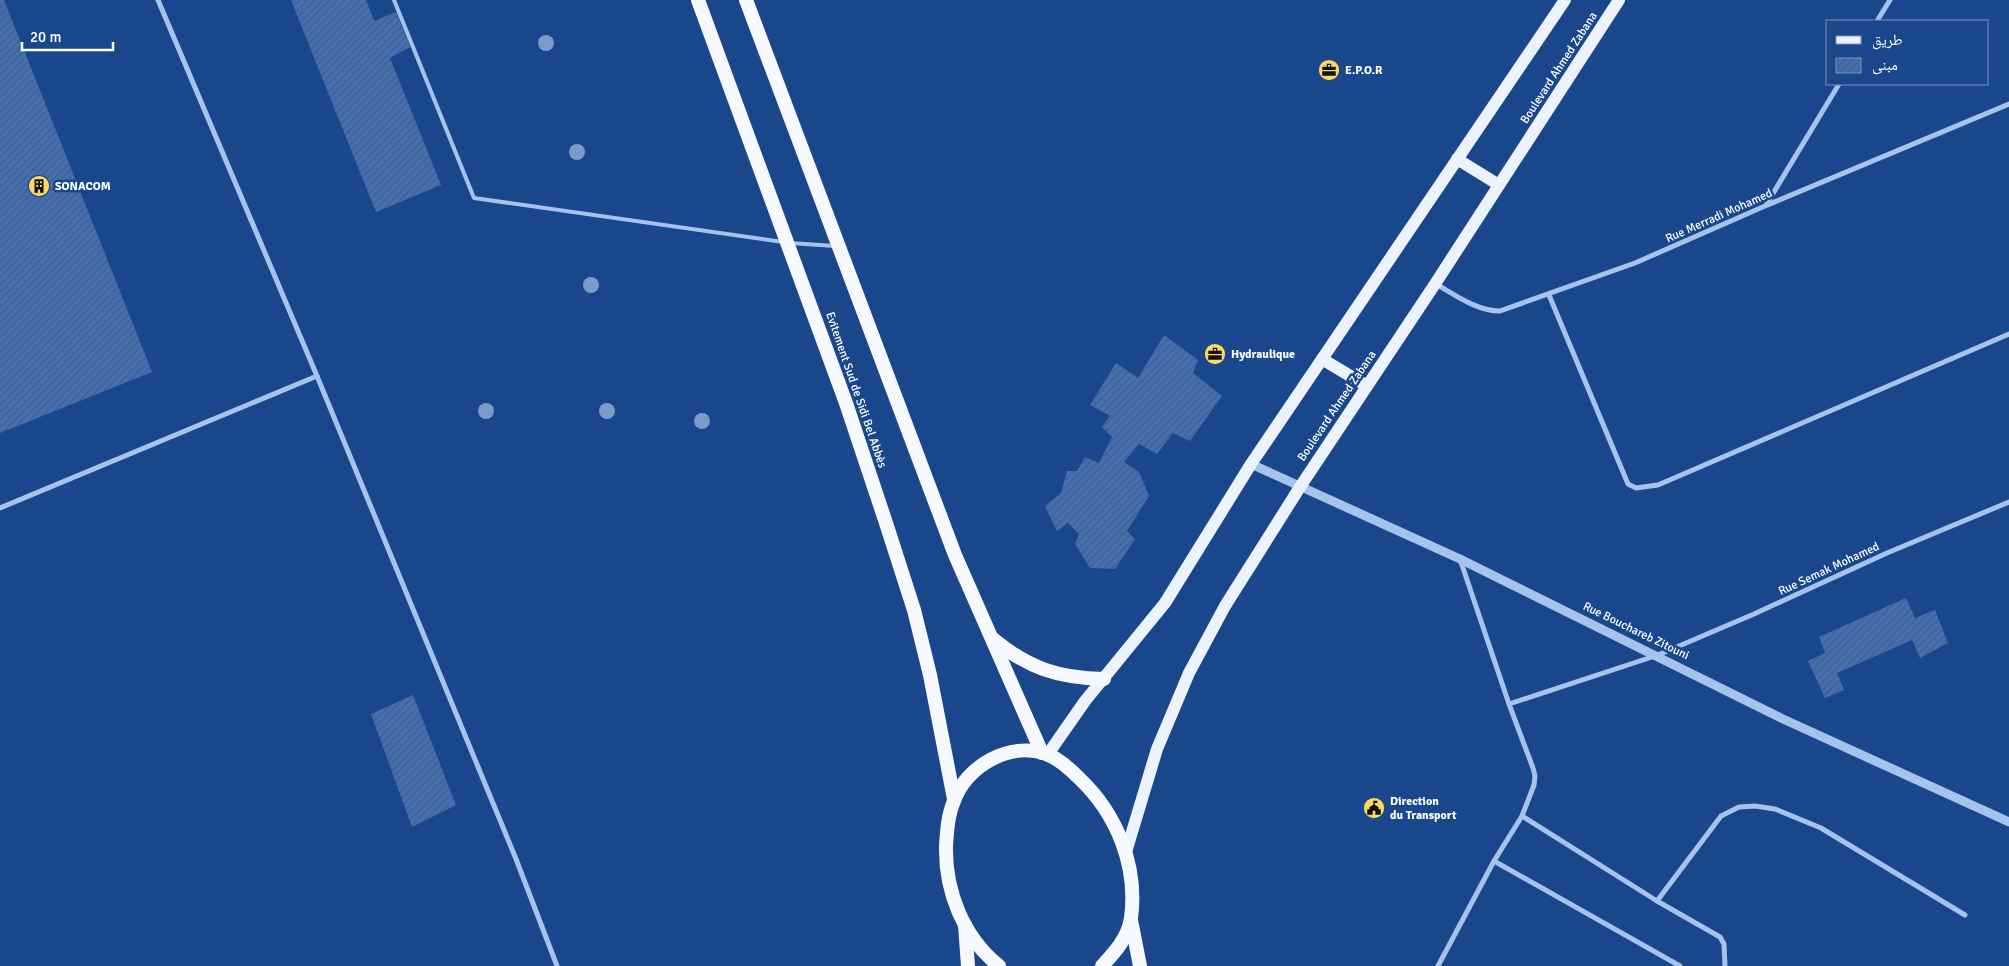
<svg xmlns="http://www.w3.org/2000/svg" width="2009" height="966" viewBox="0 0 2009 966" font-family="Signika,'Noto Naskh Arabic',sans-serif">
<style>
.building{fill:url(#building-hatch)}
.lines{fill:none;stroke-linecap:round;stroke-linejoin:round}
.service{stroke:#a6c3ee;stroke-width:4}
.minor{stroke:#a6c3ee;stroke-width:5}
.tertiary{stroke:#a6c3ee;stroke-width:9}
.primary{stroke:#ecf3ff;stroke-width:12}
.trunk{stroke:#f6f9ff;stroke-width:14}
.tree{fill:#7c9bc8}
.labels{text-anchor:middle;dominant-baseline:central;stroke-width:5;stroke-linejoin:round;paint-order:stroke}
.street-label{font-size:12px;fill:#fff;stroke:#1a478c}
.poi-label{font-size:12px;font-weight:bold;fill:#fff;stroke:#1a478c;text-anchor:start}
</style>
<defs>
<pattern id="building-hatch" width="6" height="6" patternUnits="userSpaceOnUse" patternTransform="scale(1.25)"><rect width="6" height="6" fill="#4370b4"/><path d="M-1 1l2-2M0 6l6-6M5 7l2-2" fill="none" stroke="#485c7b"/></pattern>
</defs>
<rect width="100%" height="100%" fill="#1a478c"/>
<g class="building">
<path d="M0,0H4L152,372L0,433Z"/>
<path d="M291,0H366L374,21L396,12L410,47L390,58L441,185L376,212Z"/>
<path d="M1164,335L1198,360L1193,373L1222,396L1190,441L1173,433L1157,454L1139,444L1124,462L1139,472L1149,496L1127,531L1135,539L1115,569L1090,568L1075,544L1079,534L1068,523L1057,531L1045,506L1061,493L1067,471H1077L1085,457L1099,463L1112,437L1102,427L1110,416L1090,405L1116,363L1138,378Z"/>
<path d="M1906,598L1915,618L1935,610L1948,643L1920,658L1912,640L1837,673L1844,690L1825,698L1808,661L1825,653L1819,637Z"/>
<path d="M413,695L456,805L412,827L371,714Z"/>
</g>
<g class="lines">
<g class="service">
<path d="M394,0L474,198L783,242"/>
<path d="M790,243L835,246"/>
</g>
<g class="minor">
<path d="M158,0L317,376L516,859L557,966"/>
<path d="M1877,21L1890,0"/>
<path d="M1766,205L1839,84"/>
<path d="M1436,284C1455,295 1477,311 1500,311L1635,263L1765,206L2009,104"/>
<path d="M1549,295L1628,484L1636,488L1658,485L2009,334"/>
<path d="M0,508L317,376"/>
<path d="M1460,559L1509,704L1658,655L1754,614L1887,553L2009,502"/>
<path d="M1522,816L1657,901L1720,937L1724,944L1725,966"/>
<path d="M1494,861L1680,966"/>
<path d="M1657,901L1721,816L1739,807L1755,806L1775,809L1821,828L1965,915"/>
<path d="M1438,966L1494,861L1522,816L1534,785L1535,776L1533,768L1509,704"/>
</g>
<path class="tertiary" d="M1251,464L1460,559L1783,719L2009,822"/>
<g class="primary">
<path d="M1457,159L1499,185"/>
<path d="M1322,359L1367,386"/>
<path d="M1048,754L1085,701L1165,603L1251,464L1565,0"/>
<path d="M1126,852L1157,749L1189,673L1225,606L1300,487L1435,284L1619,0"/>
</g>
<g class="trunk">
<path d="M698,0L846,403L886,523L914,610L930,675L954,799"/>
<path d="M746,0L955,555L1042,753"/>
<path d="M993,639C1028,668 1058,678 1104,679"/>
<path d="M1131,920L1140,966"/>
<path d="M965,925L968,966"/>
<path d="M999,966C963,937 945,891 946,846C947,830 948,815 954,801C966,766 1010,741 1046,754C1058,758 1070,769 1079,778C1117,814 1138,866 1131,918C1128,938 1115,952 1102,966"/>
</g>
</g>
<g class="tree">
<circle cx="546" cy="43" r="8"/>
<circle cx="577" cy="152" r="8"/>
<circle cx="591" cy="285" r="8"/>
<circle cx="486" cy="411" r="8"/>
<circle cx="607" cy="411" r="8"/>
<circle cx="702" cy="421" r="8"/>
</g>
<defs>
<g id="office-disc" transform="scale(1.125)"><circle r="9.5" fill="#ffd862" stroke="#1a478c"/><path d="M-6-3h4V-5.5h4V-3h4V5H-6ZM-1-4.5V-3h2v-1.5ZM-6 0V1H6V0Z" fill="#111"/></g>
<g id="building-disc" transform="scale(1.125)"><circle r="9.5" fill="#ffd862" stroke="#1a478c"/><path d="M-4-6H4V6H1V3H-1V6H-4ZM-2.5-4.3h1.7v1.8h-1.7ZM.8-4.3h1.7v1.8H.8ZM-2.5-1h1.7V.8h-1.7ZM.8-1h1.7V.8H.8Z" fill="#111"/></g>
<g id="civic-disc" transform="scale(1.125)"><circle r="9.5" fill="#ffd862" stroke="#1a478c"/><path d="M-.6-6.5H3V-4.5H.6V-3L4-1V1h2V6H-6V1h2V-1L-.6-3ZM-1.2 2.5V6h2.4V2.5Z" fill="#111"/></g>
</defs>
<g fill-rule="evenodd">
<use href="#office-disc" x="1329" y="70"/>
<use href="#building-disc" x="39" y="186"/>
<use href="#office-disc" x="1215" y="354"/>
<use href="#civic-disc" x="1374" y="808"/>
</g>
<g class="labels">
<g class="street-label">
<text transform="translate(1559 68) rotate(-57)">Boulevard Ahmed Zabana</text>
<text transform="translate(1719 216) rotate(-24)">Rue Merradi Mohamed</text>
<text transform="translate(856 390) rotate(71)">Evitement Sud de Sidi Bel Abbès</text>
<text transform="translate(1337 406) rotate(-56)">Boulevard Ahmed Zabana</text>
<text transform="translate(1829 569) rotate(-25)">Rue Semak Mohamed</text>
<text transform="translate(1636 631) rotate(26)">Rue Bouchareb Zitouni</text>
</g>
<g class="poi-label">
<text x="1345" y="70">E.P.O.R</text>
<text x="55" y="186">SONACOM</text>
<text x="1231" y="354">Hydraulique</text>
<text x="1390" y="801">Direction<tspan x="1390" dy="14">du Transport</tspan></text>
</g>
</g>
<rect x="1826" y="20" width="162" height="65" fill="#1a478c" stroke="#7691ba"/>
<rect x="1836" y="36" width="25" height="8" fill="#ecf3ff" stroke="#7691ba"/>
<text x="1872" y="45" font-size="15" fill="#ffffff">طريق</text>
<rect x="1836" y="58" width="25" height="15" fill="url(#building-hatch)" stroke="#7691ba"/>
<text x="1872" y="70" font-size="15" fill="#ffffff">مبنى</text>
<path d="M22 42v8h91v-8" fill="none" stroke="#ffffff" stroke-width="2.5"/>
<text x="30" y="42" font-size="15" fill="#ffffff" stroke="#1a478c" stroke-width="4" paint-order="stroke">20 m</text>
</svg>
